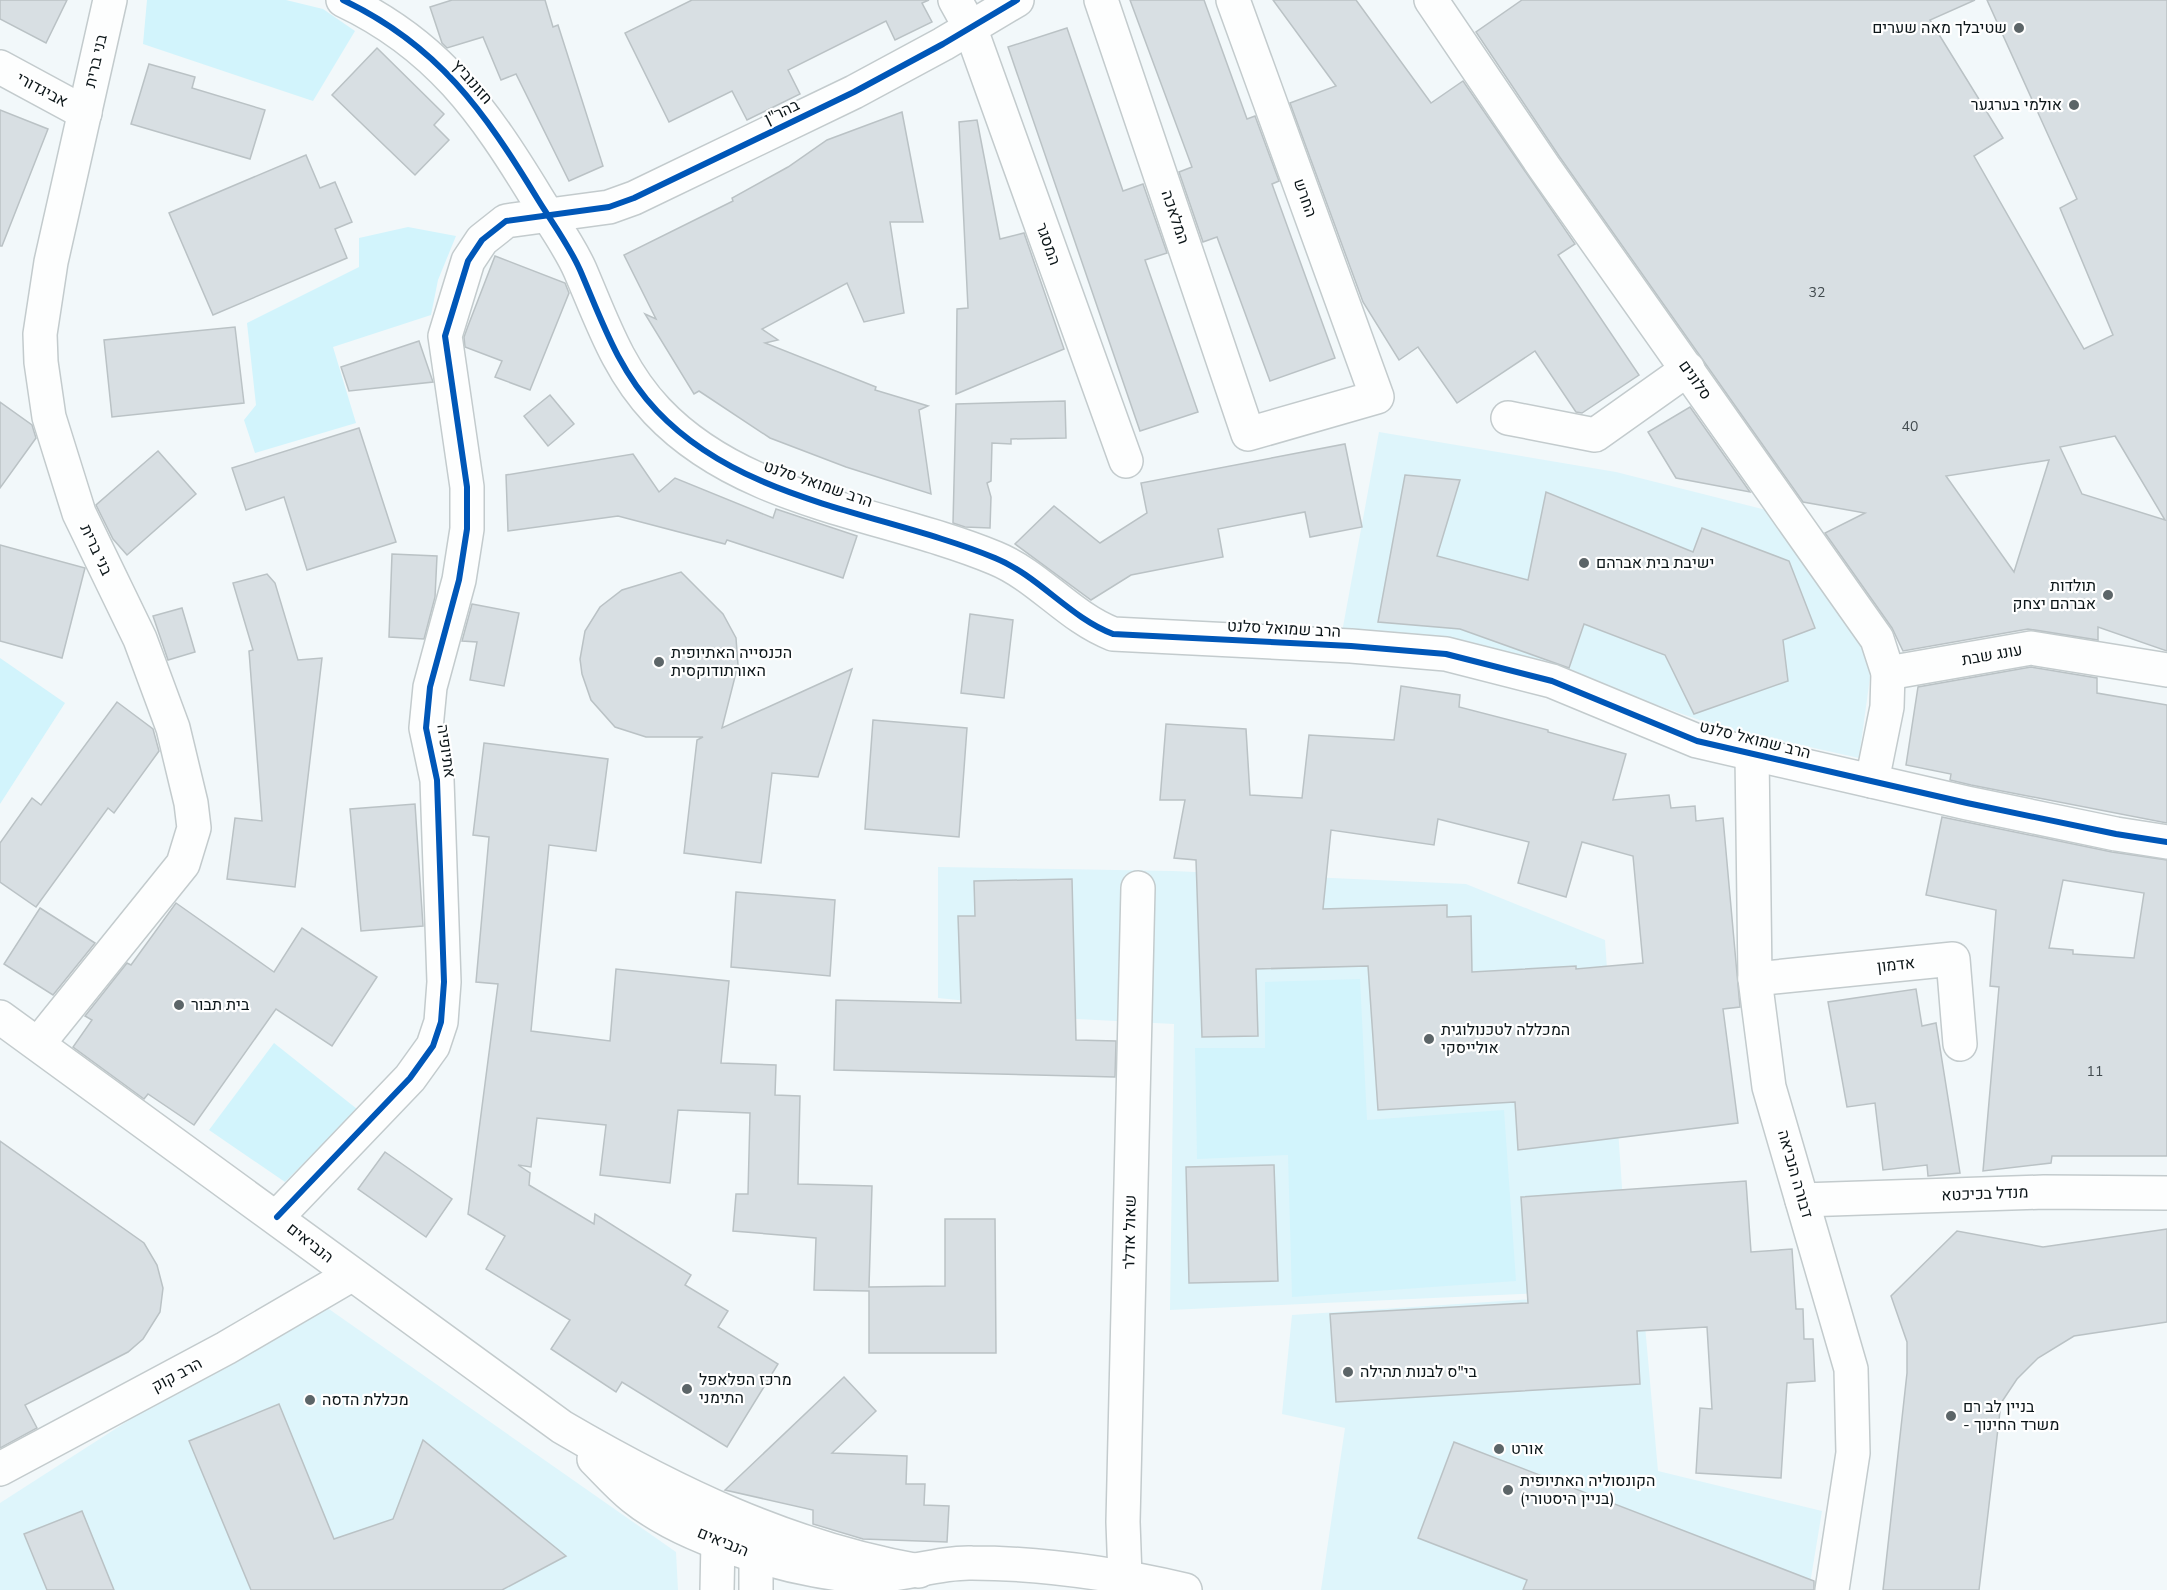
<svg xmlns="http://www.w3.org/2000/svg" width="2167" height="1590" viewBox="0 0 2167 1590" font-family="'Nunito Sans',Heebo,sans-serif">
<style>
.built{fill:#def5fb}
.green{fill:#d2f4fc}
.building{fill:#d8dfe3;stroke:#bac2c5;stroke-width:1.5;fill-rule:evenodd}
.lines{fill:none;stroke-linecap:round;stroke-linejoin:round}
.minor-casing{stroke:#c3cbcd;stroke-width:36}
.minor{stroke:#fdfefe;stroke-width:33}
.cycleway-casing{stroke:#fff;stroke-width:10}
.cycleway{stroke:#0057b8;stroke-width:6}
.poi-dot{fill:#5c6568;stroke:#fff;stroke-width:2}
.labels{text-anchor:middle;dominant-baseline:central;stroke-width:4.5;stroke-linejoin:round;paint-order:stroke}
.number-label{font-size:14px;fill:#414a4e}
.poi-label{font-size:16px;fill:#0c1619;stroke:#fff;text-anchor:start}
.street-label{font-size:16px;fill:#0c1619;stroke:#fff}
</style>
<rect width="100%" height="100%" fill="#f2f8fa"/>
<g class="built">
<path d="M1379,432L1616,472L1778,513L1849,613L1871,670L1859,758L1719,727L1530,660L1342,632Z"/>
<path d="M938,867L1173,871L1466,884L1605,940L1629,1289L1170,1310L1174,1024L999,1015L997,1004L938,998Z"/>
<path d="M1642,1292L1658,1471L1822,1511L1809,1590H1321L1345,1428L1282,1414L1292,1315Z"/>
<path d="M316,1300L676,1552L678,1590H0V1503Z"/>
</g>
<g class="green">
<path d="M147,0H286L323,9L355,31L313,101L143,44Z"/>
<path d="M408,227L456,236L438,280L431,315L333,347L356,423L255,453L244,420L256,405L247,323L359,267V238Z"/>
<path d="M0,658L65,703L0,804Z"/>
<path d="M1360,979L1367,1120L1504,1110L1516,1281L1292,1297L1288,1155L1197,1159L1195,1048H1265V982Z"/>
<path d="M274,1043L357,1109L285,1182L209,1130Z"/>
</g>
<g class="building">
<path d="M0,0H67L46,43L0,19Z"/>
<path d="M452,0H545L553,27L558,25L603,166L569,181L516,74L501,80L483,37L447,48L442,43L430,7Z"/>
<path d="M692,0H929L922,3L932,22L895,40L886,21L788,70L800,94L747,120L732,91L669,122L625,33Z"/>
<path d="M1130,0H1204L1247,119L1255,116L1279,181L1272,184L1335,358L1270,381L1217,237L1203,242L1179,172L1192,167Z"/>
<path d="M1273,0H1356L1431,103L1463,81L1575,244L1558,255L1639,375L1582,413L1576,412L1535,351L1457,403L1418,347L1399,360L1363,302L1290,103L1336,86Z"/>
<path d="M1522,0H1975L1930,20L2003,138L1974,156L2084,349L2113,335L2060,208L2077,199L1987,0H2167V651L2098,627V640L2028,629L1903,651L1892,628L1825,533L1865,513L1803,502L1559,156L1476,32ZM2115,436L2165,520L2082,494L2060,447ZM2049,460L2014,572L1946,476Z"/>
<path d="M1067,28L1123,191L1143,184L1167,253L1145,260L1198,412L1140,431L1008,47Z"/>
<path d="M377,48L444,114L434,125L449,140L415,175L332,95Z"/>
<path d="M149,64L195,77L192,88L265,110L250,159L131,124Z"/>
<path d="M0,110L48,129L2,246H0Z"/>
<path d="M902,112L923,222H890L904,313L864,322L847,283L762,329L778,340L765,343L876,387L875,390L928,406L919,410L931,494L846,467L770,438L699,391L694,394L645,314L656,319L624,255L733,201L732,198L788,167L827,140Z"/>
<path d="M977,120L1000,239L1024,233L1064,349L956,394L957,309L968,308L959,122Z"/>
<path d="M306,155L320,188L335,182L352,222L335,229L347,258L213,315L169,213Z"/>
<path d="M495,256L565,283L569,293L530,390L495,377L502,361L465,347L464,337L468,326Z"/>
<path d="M235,327L244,403L112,417L104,340Z"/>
<path d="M419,341L433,382L349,391L341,367Z"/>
<path d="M550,395L574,424L548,446L524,416Z"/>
<path d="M1065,401L1066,438L1011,439V444L992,443L991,481L987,483L991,497L990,528L965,527L953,523L956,404Z"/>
<path d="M0,402L32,425L36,438L0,488Z"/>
<path d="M1690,407L1750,492L1676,478L1648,432Z"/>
<path d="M359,428L396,542L307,570L284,497L246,510L232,468Z"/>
<path d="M1345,444L1362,527L1310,537L1305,512L1218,529L1223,557L1131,575L1091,600L1015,544L1054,506L1100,543L1147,513L1141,483Z"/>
<path d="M158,451L196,494L127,555L113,539L96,505Z"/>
<path d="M633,454L659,492L675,478L773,518L776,509L857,536L843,578L727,540L725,544L618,516L508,531L506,475Z"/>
<path d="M1405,475L1460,480L1437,556L1528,580L1546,492L1693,552L1702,528L1789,561L1815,628L1783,640L1788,681L1694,714L1665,655L1584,624L1569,668L1460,629L1378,622Z"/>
<path d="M0,545L85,568L62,658L0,641Z"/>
<path d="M392,554L437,556L435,597L424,639L389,637Z"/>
<path d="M681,572L723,614L736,638L738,665L722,728L852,669L818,777L772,773L761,863L684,853L697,740L703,737H646L615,727L591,700L582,674L580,659L585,631L600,607L622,590Z"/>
<path d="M267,574L275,583L298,660L322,658L295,887L227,879L235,818L262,821L249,651L253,650L233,583Z"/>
<path d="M472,604L519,613L504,686L470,680L477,642L462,641Z"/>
<path d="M182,608L195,652L168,660L153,616Z"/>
<path d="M970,614L1013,620L1004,698L961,693Z"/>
<path d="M2031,667L2097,678V693L2167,705V823L1971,785L1950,780L1951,774L1906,765L1918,687Z"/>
<path d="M1401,686L1460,695L1459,707L1548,730V732L1626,754L1613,800L1669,795L1671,808L1695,806L1696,821L1723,818L1740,1007L1723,1009L1738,1123L1518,1150L1515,1102L1378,1110L1368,966L1256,969L1258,1036L1202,1037L1196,860L1174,858L1185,800H1160L1166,724L1246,729L1250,795L1302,798L1309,735L1394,740ZM1438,819L1529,842L1518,883L1566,897L1582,842L1633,856L1643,963L1576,969V966L1472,972L1471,916L1447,917V905L1323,909L1331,830L1434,845Z"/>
<path d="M117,702L153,729L159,751L114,813L108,808L36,907L0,882V843L32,798L41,805Z"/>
<path d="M873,720L967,728L959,837L865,829Z"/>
<path d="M484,743L608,759L596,851L549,845L531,1031L610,1041L616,969L729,981L721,1063L776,1065L775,1095L800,1096L798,1184L872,1186L869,1287L945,1286V1219H995L996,1353H869V1291L814,1290L816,1238L733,1231L736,1194H748L750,1113L678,1110L670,1183L600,1175L606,1125L537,1118L531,1167L518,1165L530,1173L529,1185L594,1224L595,1214L691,1275L685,1285L728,1311L718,1327L778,1364L727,1447L622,1382L616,1392L551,1349L570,1320L486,1269L505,1236L468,1214L498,984L476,982L489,837L473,835Z"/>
<path d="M415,804L423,926L361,931L350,809Z"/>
<path d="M1942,817L2112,852L2167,860V1156H2052L2051,1163L1983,1171L1999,987L1990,986L1996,910L1926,895ZM2063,880L2144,893L2134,958L2073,954V950L2049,948Z"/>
<path d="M1072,879L1076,1040L1116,1041L1115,1077L834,1070L836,1000L961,1003L958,916H975L974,881Z"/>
<path d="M736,892L835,900L830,976L731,967Z"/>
<path d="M176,903L274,972L302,928L377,977L332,1046L276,1009L194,1125L148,1094L144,1099L73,1047L92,1020L85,1016L127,963L131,965Z"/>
<path d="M40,908L95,943L53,995L4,964Z"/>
<path d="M1916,989L1922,1026L1936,1023L1960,1173L1928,1176L1927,1165L1883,1170L1875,1103L1847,1107L1828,1002Z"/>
<path d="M0,1141L144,1243L157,1265L163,1288L160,1312L143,1339L128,1352L25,1405L37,1428L0,1448Z"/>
<path d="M385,1152L452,1199L426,1237L358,1189Z"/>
<path d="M1274,1165L1278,1281L1189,1283L1186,1167Z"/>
<path d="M1746,1181L1751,1252L1792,1249L1796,1309H1803L1804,1339H1813L1815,1381L1787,1383L1781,1478L1696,1473L1700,1408L1712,1409L1707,1327L1637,1331L1640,1384L1336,1402L1330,1314L1528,1303L1521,1197Z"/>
<path d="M2167,1229V1322L2074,1336L2038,1358L2017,1379L2001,1403L1979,1590H1883L1907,1373V1342L1891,1296L1957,1231L2043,1247Z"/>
<path d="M844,1377L876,1411L832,1453L907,1456L906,1484H925L924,1505L949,1506L947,1542L863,1539L813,1524V1510L725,1490Z"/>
<path d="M279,1404L334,1539L393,1519L423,1440L566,1556L502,1590H251L189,1441Z"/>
<path d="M1454,1442L1814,1581V1590H1523L1527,1580L1418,1538Z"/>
<path d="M82,1511L114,1590H47L24,1534Z"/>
</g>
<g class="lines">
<g class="minor-casing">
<g id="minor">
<path d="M343,0C438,45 484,111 537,198C551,221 569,245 580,270C602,321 618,370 657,411C744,503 884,512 995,558C1039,576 1069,617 1113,634L1351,646L1446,654L1552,681L1697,741L1967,803L2116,834L2167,842"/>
<path d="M955,0L970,27L1126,461"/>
<path d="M1101,0L1248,434L1377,397L1233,0"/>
<path d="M1431,0L1544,167L1877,639L1888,673L1887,707L1872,781"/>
<path d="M0,67L85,113"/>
<path d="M1508,418L1595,435L1688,369"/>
<path d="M1888,673L2031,648L2167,670"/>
<path d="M1752,754L1755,979L1769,1087L1851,1369L1853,1453L1832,1590"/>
<path d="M1755,979L1953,959L1960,1044"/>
<path d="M0,1017L562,1427C675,1493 789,1548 919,1571"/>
<path d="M38,1044L183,864L194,828L191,803L173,728L140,639L79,513L49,417L41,362L40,334L51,262L110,0"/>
<path d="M1802,1200L2044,1192L2167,1193"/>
<path d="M277,1217L410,1078L433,1046L441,1022L444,982L437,780L426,728L430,687L459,580L467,529V487L445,336L468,261L482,240L506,221L609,207L634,198L854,92L943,44L1017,0"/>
<path d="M594,1459C607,1472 619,1486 633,1497C686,1540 806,1577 873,1576C906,1575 939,1562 972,1563C1044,1563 1115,1574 1185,1590"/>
<path d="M0,1469L226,1348L351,1275"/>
<path d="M749,1536L756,1556V1590"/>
<path d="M1125,1577L1123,1522L1138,888"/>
<path d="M717,1590L718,1541L735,1527"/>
</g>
</g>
<use href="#minor" class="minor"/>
<g class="cycleway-casing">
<g id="cycleway">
<path d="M343,0C438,45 484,111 537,198C551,221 569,245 580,270C602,321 618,370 657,411C744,503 884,512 995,558C1039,576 1069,617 1113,634L1351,646L1446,654L1552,681L1697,741L1967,803L2116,834L2167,842"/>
<path d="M277,1217L410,1078L433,1046L441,1022L444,982L437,780L426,728L430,687L459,580L467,529V487L445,336L468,261L482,240L506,221L609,207L634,198L854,92L943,44L1017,0"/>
</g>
</g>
<use href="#cycleway" class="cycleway"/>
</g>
<g class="poi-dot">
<circle cx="2019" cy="28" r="6"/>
<circle cx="2074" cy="105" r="6"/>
<circle cx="1584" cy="563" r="6"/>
<circle cx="2108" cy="595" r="6"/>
<circle cx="659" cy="662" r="6"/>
<circle cx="179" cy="1005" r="6"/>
<circle cx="1429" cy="1039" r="6"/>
<circle cx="1348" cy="1372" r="6"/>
<circle cx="687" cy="1389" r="6"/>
<circle cx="310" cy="1400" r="6"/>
<circle cx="1951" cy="1416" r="6"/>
<circle cx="1499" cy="1449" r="6"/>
<circle cx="1508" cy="1490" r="6"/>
</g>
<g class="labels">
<g class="number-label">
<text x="1817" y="292">32</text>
<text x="1910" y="426">40</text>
<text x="2095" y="1071">11</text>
</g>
<g class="poi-label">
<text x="2007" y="28" text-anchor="end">שטיבלך מאה שערים</text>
<text x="2062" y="105" text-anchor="end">אולמי בערגער</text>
<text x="1596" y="563">ישיבת בית אברהם</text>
<text x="2096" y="586" text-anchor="end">תולדות<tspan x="2096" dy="18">אברהם יצחק</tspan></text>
<text x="671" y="653">הכנסייה האתיופית<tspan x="671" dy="18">האורתודוקסית</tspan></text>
<text x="191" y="1005">בית תבור</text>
<text x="1441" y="1030">המכללה לטכנולוגית<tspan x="1441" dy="18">אולייסקי</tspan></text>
<text x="1360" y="1372">בי"ס לבנות תהילה</text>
<text x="699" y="1380">מרכז הפלאפל<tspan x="699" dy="18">התימני</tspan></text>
<text x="322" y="1400">מכללת הדסה</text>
<text x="1963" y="1407">בניין לב רם<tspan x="1963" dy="18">- משרד החינוך</tspan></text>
<text x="1511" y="1449">אורט</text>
<text x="1520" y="1481">הקונסוליה האתיופית<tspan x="1520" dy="18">(בניין היסטורי)</tspan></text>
</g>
<g class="street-label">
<text transform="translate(96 61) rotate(-77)">בני ברית</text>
<text transform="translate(472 82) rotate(49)">חזונוביץ</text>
<text transform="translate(42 90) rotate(28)">אביגדורי</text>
<text transform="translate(782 112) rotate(-26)">בהר"ן</text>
<text transform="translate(1305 198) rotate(70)">החרש</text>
<text transform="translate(1175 217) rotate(71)">המלאכה</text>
<text transform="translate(1048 244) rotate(70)">המסגר</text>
<text transform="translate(1695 380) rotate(55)">סלונים</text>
<text transform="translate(818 484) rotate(19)">הרב שמואל סלנט</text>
<text transform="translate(96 550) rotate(65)">בני ברית</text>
<text transform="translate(1284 629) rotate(3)">הרב שמואל סלנט</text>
<text transform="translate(1992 655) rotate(-10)">עונג שבת</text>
<text transform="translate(1755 740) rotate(14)">הרב שמואל סלנט</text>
<text transform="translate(446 751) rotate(82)">אתיופיה</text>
<text transform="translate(1896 965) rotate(-6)">אדמון</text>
<text transform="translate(1795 1174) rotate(74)">דבורה הנביאה</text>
<text transform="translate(1985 1194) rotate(-2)">מנדל בכיכטא</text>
<text transform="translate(1130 1232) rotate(-89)">שאול אדלר</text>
<text transform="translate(310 1243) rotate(38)">הנביאים</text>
<text transform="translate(177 1375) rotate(-28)">הרב קוק</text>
<text transform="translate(723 1542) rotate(22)">הנביאים</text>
</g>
</g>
</svg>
